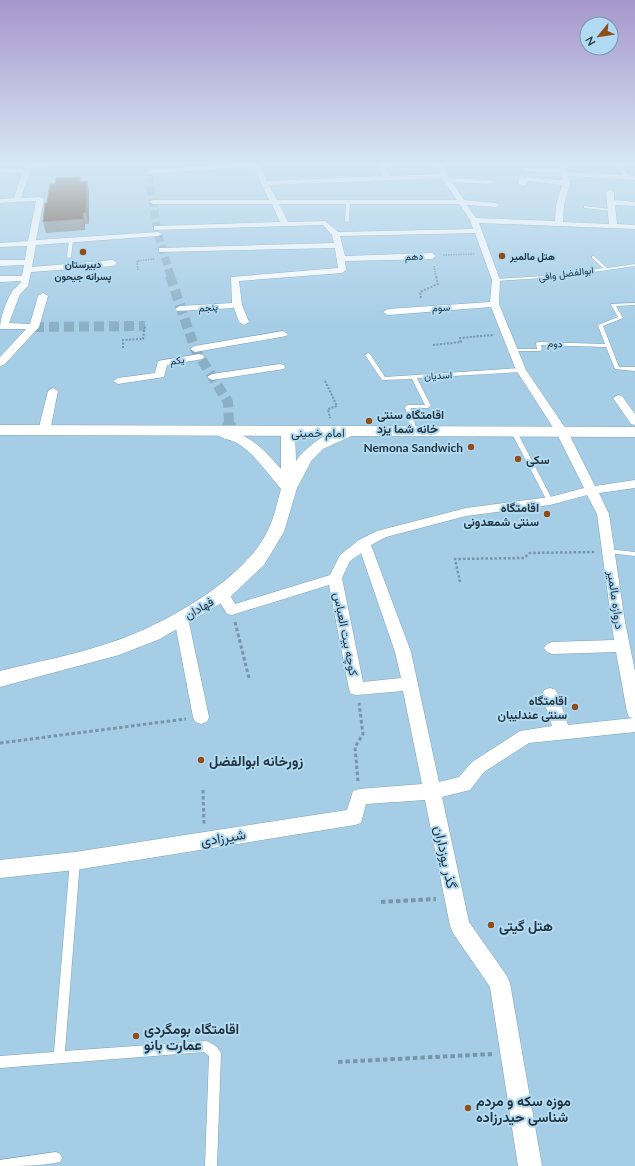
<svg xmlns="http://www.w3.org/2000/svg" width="635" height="1166" viewBox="0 0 635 1166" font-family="Lato,Vazirmatn,sans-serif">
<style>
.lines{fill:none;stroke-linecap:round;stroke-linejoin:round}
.minor-tunnel-far2{stroke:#8bafc5;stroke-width:8;stroke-dasharray:8 4;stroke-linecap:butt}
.minor-tunnel-far1{stroke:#8bafc5;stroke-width:10;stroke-dasharray:10 5;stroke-linecap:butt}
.minor-tunnel{stroke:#8bafc5;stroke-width:13;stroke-dasharray:13 6;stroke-linecap:butt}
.service-casing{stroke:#7da4bc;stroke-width:1}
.minor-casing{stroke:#7da4bc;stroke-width:1}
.tertiary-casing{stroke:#7da4bc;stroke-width:1}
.secondary-casing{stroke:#7da4bc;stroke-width:1}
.path-far4{stroke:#7796aa;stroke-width:1.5;stroke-dasharray:1.5 1;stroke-linecap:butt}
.path-far3{stroke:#7796aa;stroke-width:2;stroke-dasharray:2 1.5;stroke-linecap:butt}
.path-far2{stroke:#7796aa;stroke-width:2.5;stroke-dasharray:2.5 2;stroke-linecap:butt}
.path-far1{stroke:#7796aa;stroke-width:3;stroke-dasharray:3.5 2.5;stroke-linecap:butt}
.path{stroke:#7796aa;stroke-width:4;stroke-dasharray:4.5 3;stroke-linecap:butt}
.service{fill:#fff;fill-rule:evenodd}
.minor{fill:#fff;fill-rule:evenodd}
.tertiary{fill:#fff;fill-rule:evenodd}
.secondary{fill:#fff;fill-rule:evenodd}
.wall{fill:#7e8080}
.shaded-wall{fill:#6e6156}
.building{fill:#573319;stroke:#6e6156}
.poi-dot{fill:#904e1b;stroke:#b1daf3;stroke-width:1.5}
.labels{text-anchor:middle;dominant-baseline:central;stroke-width:4;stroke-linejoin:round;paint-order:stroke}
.far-street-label{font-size:10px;fill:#25353f;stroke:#b1daf3}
.far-poi-label{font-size:10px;font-weight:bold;fill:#25353f;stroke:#b1daf3;text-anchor:start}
.poi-label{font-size:12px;font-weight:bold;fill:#25353f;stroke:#b1daf3;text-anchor:end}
.street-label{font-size:12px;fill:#25353f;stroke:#b1daf3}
.near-poi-label{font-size:14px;font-weight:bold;fill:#25353f;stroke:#b1daf3;text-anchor:start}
.near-street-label{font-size:14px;fill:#25353f;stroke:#b1daf3}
</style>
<rect width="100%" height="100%" fill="#a5cde6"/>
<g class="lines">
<path class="minor-tunnel-far2" d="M147,163L158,234L171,277"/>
<g class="minor-tunnel-far1">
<path d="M170,276L195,349L228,402L229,423"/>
<path d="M34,327L145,326"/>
</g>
<path class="minor-tunnel" d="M229,422V432"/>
<g class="service-casing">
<g id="service">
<path d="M348,201L350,202L349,221L347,222L345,221L346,202Z"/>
<path d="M584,206L611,209L613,210L611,211L585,208H584Z"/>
<path d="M71,239L73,240L71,257L69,258L67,257L69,240Z"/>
<path d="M592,256H594L607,268L635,264V266L559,277L496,281L494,280L496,279L559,275L603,268L592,258Z"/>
<path d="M635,303V305L616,306L623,318L603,326L619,367H635V371L615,369L606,347L541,345L542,350L540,351H513L511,350L513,349H537L536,343L538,342L605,344L598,325L618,317L611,305V304Z"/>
<path d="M368,353L370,354L385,377L521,368L524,370L521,372L417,378L431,406L428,408H411L417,432L414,434L411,432L405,407L408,405H425L412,379L382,380L365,355Z"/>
<path d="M514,430L517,432L553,501L552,502H548L547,501L511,432Z"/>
<path d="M607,549L635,552V556L609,553H607L606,551Z"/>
<path d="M75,856L78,858L80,861L65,1051L206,1041C212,1043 218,1047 221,1053L217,1166H205L209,1056L204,1052L0,1068V1056L54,1052L70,861L72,858Z"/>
<path d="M56,1152L60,1154L62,1158L60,1162C43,1166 18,1166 0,1166V1160Z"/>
</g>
</g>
<g class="minor-casing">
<g id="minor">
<path d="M26,163H92L89,165L31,167L21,198L40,197L44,199L36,240L158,232L162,234L158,236L36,245L32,267L113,260L117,263L113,266L31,272L28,286L20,294L9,323L30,324L38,296L43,293L48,296L39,327L4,365L0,366V357L26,329H0C0,317 6,303 11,293C14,288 19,287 21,281L0,282V276H22L24,265L0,266V260H25L27,246L0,247V243L28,241L36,201L0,203V199L14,198L22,173L0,172V168L24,169Z"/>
<path d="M239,163H259L267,181L382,176L378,163H384L389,176L440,174L437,163H443L449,178L490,180L494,182L490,184L452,182L464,200L496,203L500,205L496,207L467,205L476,218L555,221L556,205L562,185L527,181L526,186H523L519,184V179L523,177L562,180L561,173L526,171L523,169L524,168L560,169L559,163H565L567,172L621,175L617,163H623L628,175L635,176V180L568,176L570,183L564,205L563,222L609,224L606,192L610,190L614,192V200L635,202V206L615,205L617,224L635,225V229L479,223L500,280L499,304L526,370L568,432L595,486L635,480V488L599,493L609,514L625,622L635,671V732L529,743L484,772L470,790L442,797L469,922L507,976L510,983L542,1166H518L490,987L453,933L450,926L425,800L366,804L361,823L355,825L75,870L0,878V860L75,852L347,810L353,791L359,789L422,784L403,691L357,695L351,694L349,689L329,585L232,615L227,614L215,594L217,590L222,589L227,590L235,604L330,575L340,555L359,540L377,531L466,508L550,497L584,488L556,432L516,370L491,307L388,315L383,312L388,309L490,302L492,280L475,233L340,236L345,256L432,253L436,256L432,259L345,261L346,270L342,273L239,281L242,305L249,322L244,325L239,322L234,308L177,311L175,309L180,306L232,303L231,277L338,268L335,248L159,252V248H162L334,243L332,235L323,225L154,230V226H157L280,222L272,204H153L149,202L153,200H269L253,166L149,174L146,172L149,170ZM442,178L457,200H277L269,185ZM279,204H460L470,220L473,229L338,232L325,221L288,222ZM587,495L597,514L614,640L552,642L547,644L544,648L547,652L552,654L616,652L627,712L629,717L633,718L568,725L558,695L556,690L550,688L544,690L542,695L552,726L520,731L472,762L459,777L439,782L411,652L371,545L386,537L466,516L550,505ZM361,553L395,652L401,678L363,682L342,578L350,561Z"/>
<path d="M283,331L288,334L286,336L195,352L190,349L195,346Z"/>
<path d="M199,354L203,355L204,357L203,359L167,365L164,377L118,384L113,381L118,378L155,373L158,361Z"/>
<path d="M280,364L284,365L285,367L284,369L212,380L207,377L212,374Z"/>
<path d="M53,388L58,391L50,431L44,434L38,431L48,391Z"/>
<path d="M618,395L622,396L635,414V425L631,424L613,398Z"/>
<path d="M181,613L186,614L188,618L209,717L207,722L201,724L195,722L193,717L174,618L176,614Z"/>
</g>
</g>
<g class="tertiary-casing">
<path id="tertiary" d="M222,428C251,435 262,448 281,469V432L283,429H293L295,432L296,461C306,446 336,424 354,429L356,432L354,435L323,449L312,460L297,488L284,532L264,565L228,599L160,639L119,655L0,687V671C36,662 74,655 109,643C160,627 243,581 267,532C274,519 277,503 281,489C267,473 255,454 237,443C230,439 219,439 215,432L217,429Z"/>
</g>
<g class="secondary-casing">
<path id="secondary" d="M0,425L635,427V437L0,435Z"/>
</g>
<g class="path-far4">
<path d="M443,255L474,254"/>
<path d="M434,266L436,277"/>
<path d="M138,270L137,261L154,259"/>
</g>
<g class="path-far3">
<path d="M421,298L420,292L438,284L436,276"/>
<path d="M433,345L461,342L460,338L493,335"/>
<path d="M123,348V340L143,339L145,326"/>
<path d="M325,381L337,406L328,409L330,418"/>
</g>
<path class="path-far2" d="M460,582L455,559L524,558L530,553L594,552"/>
<g class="path-far1">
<path d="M235,622L249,678"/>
<path d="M0,743L186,719"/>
<path d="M358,781L355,747L363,734L359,703"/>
<path d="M203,790L204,824"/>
</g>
<g class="path">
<path d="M381,902L436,899"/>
<path d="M338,1062L492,1054"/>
</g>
<use href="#service" class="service"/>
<use href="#minor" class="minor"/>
<use href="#tertiary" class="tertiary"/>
<use href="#secondary" class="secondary"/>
</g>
<path class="wall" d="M87,181L89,192V224H85V230L46,233L43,222L47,203L55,184Z"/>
<g class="shaded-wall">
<path d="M87,181L89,192V224L86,213Z"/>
<path d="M83,213L85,224V230L83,219Z"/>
</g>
<path class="building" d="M80,177V182L87,181L86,213H83V219L43,222L45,203H47L50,184H55L56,178Z"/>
<linearGradient id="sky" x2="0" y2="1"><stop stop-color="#a796cc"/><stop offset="0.5" stop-color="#d6e8f4"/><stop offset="1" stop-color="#d6e8f4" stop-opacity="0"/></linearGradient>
<rect width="635" height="326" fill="url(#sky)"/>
<g class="poi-dot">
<circle cx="83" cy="252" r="4"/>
<circle cx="502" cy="256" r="4"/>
<circle cx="369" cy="421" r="4"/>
<circle cx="471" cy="447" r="4"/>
<circle cx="518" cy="459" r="4"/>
<circle cx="547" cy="514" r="4"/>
<circle cx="575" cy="707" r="4"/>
<circle cx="201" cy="760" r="4"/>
<circle cx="491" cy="925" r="4"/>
<circle cx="136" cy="1036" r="4"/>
<circle cx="468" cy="1108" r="4"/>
</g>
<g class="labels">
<g class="far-street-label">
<text transform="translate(414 256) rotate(-2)">دهم</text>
<text transform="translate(566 273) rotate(-8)">ابوالفضل وافی</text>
<text transform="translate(208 307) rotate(-5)">پنجم</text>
<text transform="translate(441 307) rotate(-3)">سوم</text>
<text transform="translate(555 343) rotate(3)">دوم</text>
<text transform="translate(177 360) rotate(-9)">یکم</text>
<text transform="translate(438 375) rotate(-3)">اسدیان</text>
</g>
<g class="far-poi-label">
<text x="510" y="256">هتل مالمير</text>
<text x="83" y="264" text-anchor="middle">دبیرستان<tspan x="83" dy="12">پسرانه جیحون</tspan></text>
</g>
<g class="poi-label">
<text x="377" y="414" text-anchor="start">اقامتگاه سنتی<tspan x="377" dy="14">خانه شما یزد</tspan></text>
<text x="463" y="447">Nemona Sandwich</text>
<text x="526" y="459" text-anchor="start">سکی</text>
<text x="539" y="507">اقامتگاه<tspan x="539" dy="14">سنتی شمعدونی</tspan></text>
<text x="567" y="700">اقامتگاه<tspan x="567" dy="14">سنتی عندلیبان</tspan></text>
</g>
<g class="street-label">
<text x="318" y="432">امام خمینی</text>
<text transform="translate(616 600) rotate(82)">دروازه مالمیر</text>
<text transform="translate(199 608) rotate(-30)">فهادان</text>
<text transform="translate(346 634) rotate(79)">کوچه بيت العباس</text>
</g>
<g class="near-poi-label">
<text x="209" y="760">زورخانه ابوالفضل</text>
<text x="499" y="925">هتل گیتی</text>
<text x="144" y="1028">اقامتگاه بومگردی<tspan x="144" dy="16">عمارت بانو</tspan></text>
<text x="476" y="1100">موزه سکه و مردم<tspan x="476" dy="16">شناسی حیدرزاده</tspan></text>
</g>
<g class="near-street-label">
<text transform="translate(223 837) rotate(-9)">شیرزادی</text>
<text transform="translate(446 857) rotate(78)">گذر يوزداران</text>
</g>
</g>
<g transform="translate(599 36) rotate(240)"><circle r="19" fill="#b1daf3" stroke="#7998ab"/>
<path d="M0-3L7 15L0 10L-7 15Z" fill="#904e1b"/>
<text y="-6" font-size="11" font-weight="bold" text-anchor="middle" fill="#25353f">N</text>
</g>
</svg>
